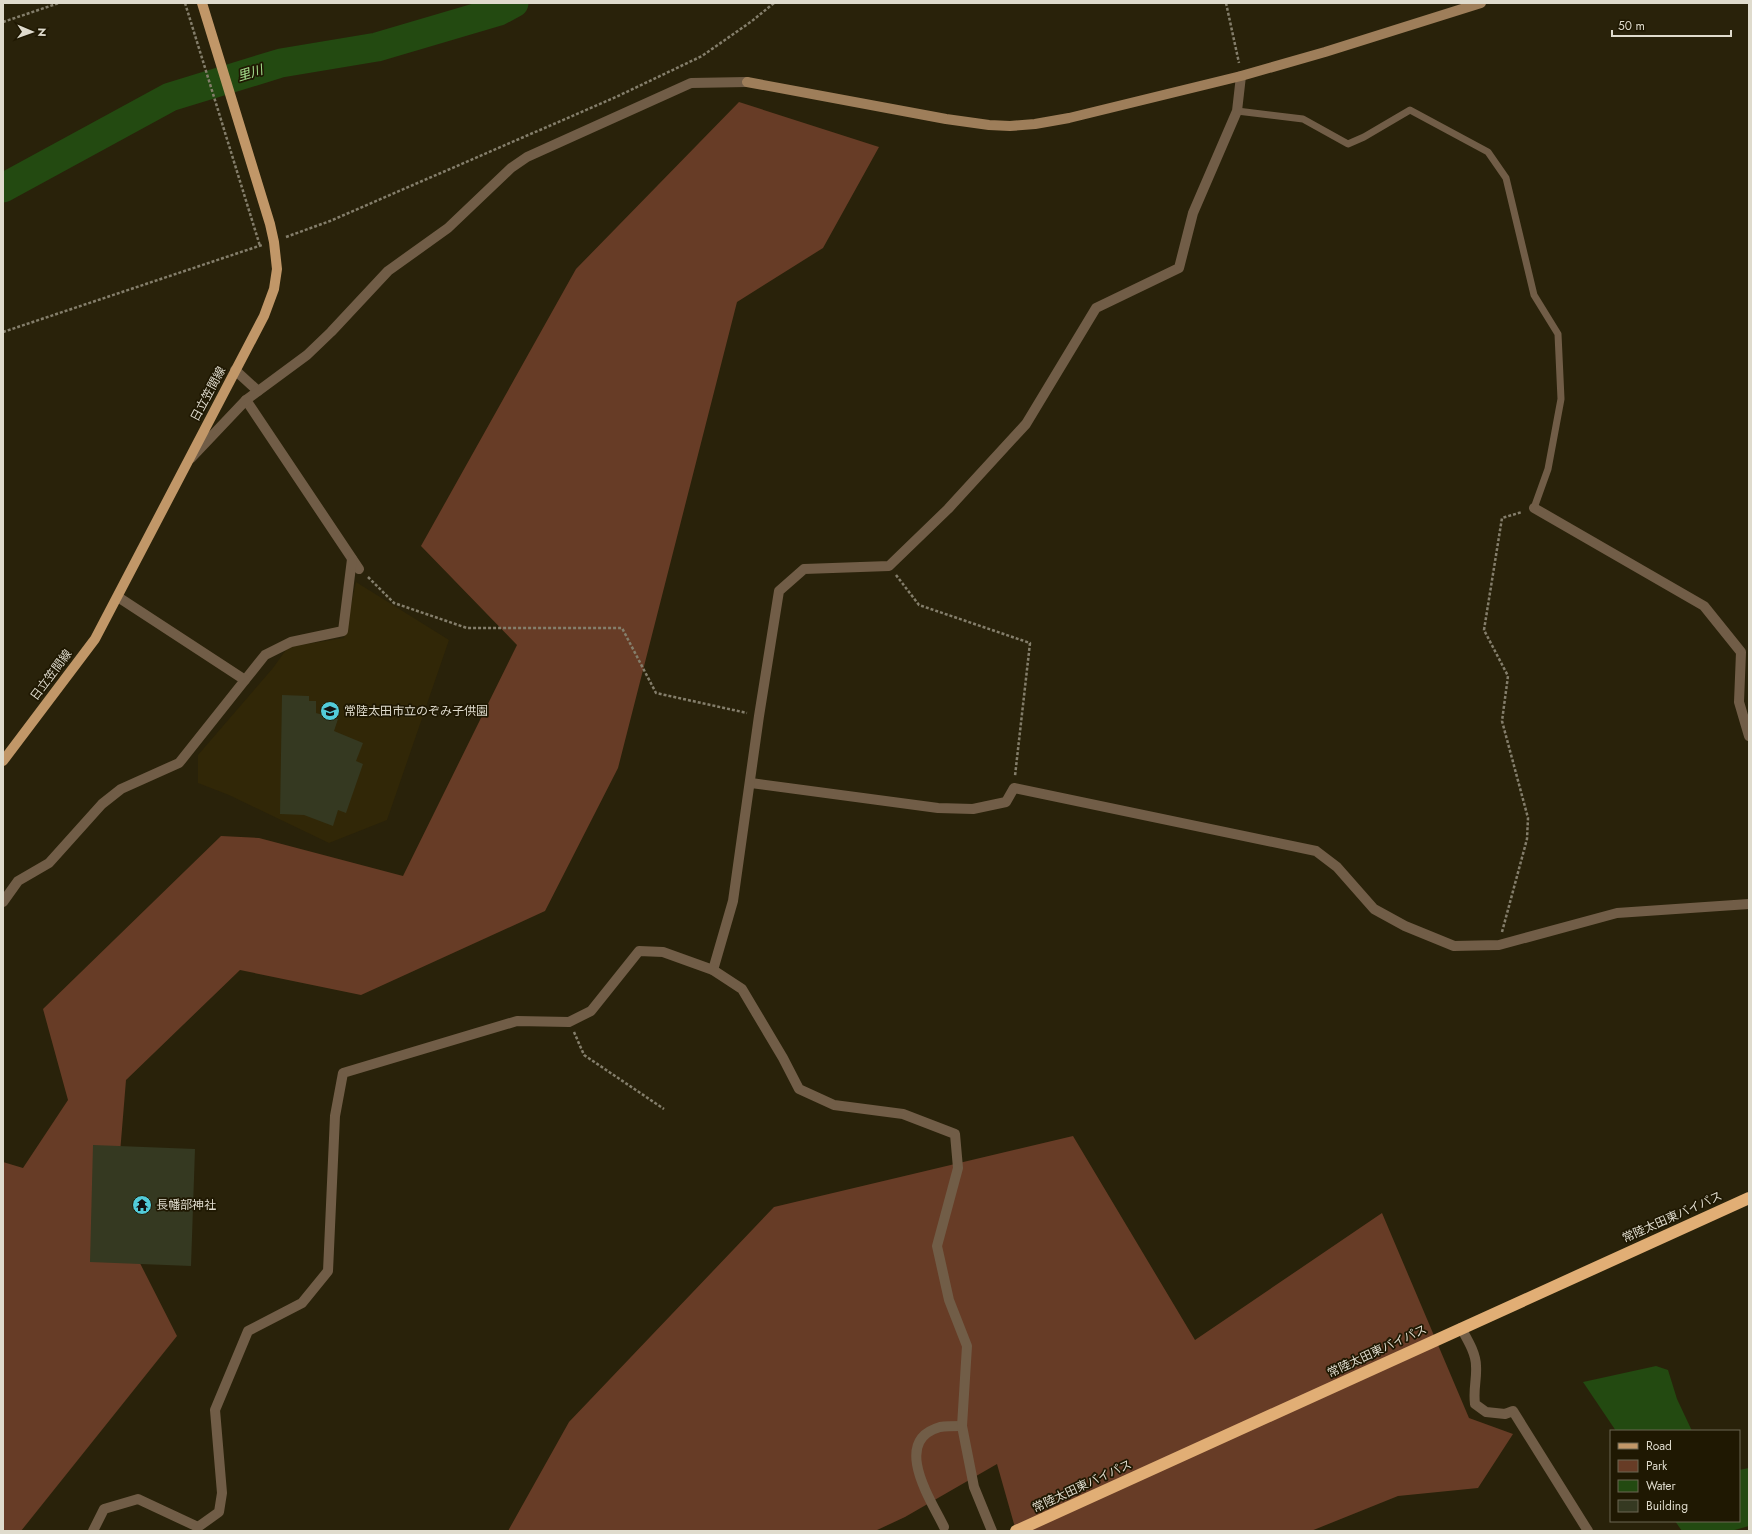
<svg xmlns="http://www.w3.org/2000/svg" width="1752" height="1534" viewBox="0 0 1752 1534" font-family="Jost,'Noto Sans JP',sans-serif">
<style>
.built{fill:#312707}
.green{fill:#673c26}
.water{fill:#234a11}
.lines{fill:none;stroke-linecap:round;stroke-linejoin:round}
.river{stroke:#234a11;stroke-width:29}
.building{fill:#353921}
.path{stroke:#847e6b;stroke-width:2.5;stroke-dasharray:3 2;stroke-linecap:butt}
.lane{stroke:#715d47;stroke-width:7}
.street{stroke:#715d47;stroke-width:10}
.secondary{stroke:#9e7e5a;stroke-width:10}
.primary{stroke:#c19768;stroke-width:10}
.highway{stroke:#e1ae75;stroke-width:12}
.labels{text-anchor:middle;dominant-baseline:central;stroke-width:3.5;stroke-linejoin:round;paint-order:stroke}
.street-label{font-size:12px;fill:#dfdbcd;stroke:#1f1802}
.poi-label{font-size:12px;fill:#dfdbcd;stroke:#1f1802;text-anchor:start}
.water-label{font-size:13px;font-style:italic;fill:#a7e290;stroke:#1f1802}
</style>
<rect width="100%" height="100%" fill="#29220a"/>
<path class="built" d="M356,582L449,640L387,820L329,843L229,795L198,783V755L273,668L288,647L344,638Z"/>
<g class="green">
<path d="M739,102L879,147L823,248L737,302L618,768L545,911L361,995L240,970L126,1080L115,1214L177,1336L21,1531H3V1162L23,1168L68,1100L43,1009L221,836L259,838L403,876L517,645L421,546L576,269Z"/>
<path d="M1073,1136L1195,1340L1382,1213L1469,1418L1513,1434L1478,1488L1398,1496L1311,1531H1016L997,1464L905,1517L875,1531H508L569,1422L774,1207Z"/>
</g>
<g class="water">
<path d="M1656,1366L1668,1370L1677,1399L1692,1431H1616L1583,1382Z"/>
<path d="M1749,1468V1526L1731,1531H1682L1675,1521H1739V1470Z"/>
</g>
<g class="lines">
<path class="river" d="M3,188L170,97L281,63L377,47L499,11L514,3"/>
</g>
<g class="building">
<path d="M282,695L309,696V701H316V713L338,719L334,731L363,743L356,761L363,764L346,813L338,810L333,826L304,815L280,814Z"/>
<path d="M93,1145L195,1149L191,1266L90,1262Z"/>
</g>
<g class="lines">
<g class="path">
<path d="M185,3L260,246"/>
<path d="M1226,3L1239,63"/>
<path d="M3,22L59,3"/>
<path d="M286,237L330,221L616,97L702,56L752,21L774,3"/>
<path d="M3,332L262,245"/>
<path d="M896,575L919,605L1030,643L1015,776"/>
<path d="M368,577L394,603L467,628H622L656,693L747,713"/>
<path d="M1502,932L1527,839L1528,818L1502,721L1508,676L1484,630L1502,518L1522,512"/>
<path d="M574,1032L584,1055L664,1109"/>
</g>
<path class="lane" d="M1237,111L1303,119L1348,144L1364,137L1410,110L1488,152L1506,178L1534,295L1558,334L1561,399L1548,469L1534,508"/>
<g class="street">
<path d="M235,370L258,391"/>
<path d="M246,400L359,569"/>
<path d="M191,458L246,400L307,355L331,332L388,271L448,228L511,168L527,157L691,83L747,82"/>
<path d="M1534,508L1704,606L1741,652L1739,702L1749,736"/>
<path d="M245,680L265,655L291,642L343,631L352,559"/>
<path d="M751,783L938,808L973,809L1006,802L1014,788L1316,851L1337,867L1374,909L1405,926L1454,946L1499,945L1617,913L1749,904"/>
<path d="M3,902L18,881L49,863L102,804L121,789L179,763L245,680L118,597"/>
<path d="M713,970L733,901L759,716L779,591L804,569L889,566L948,509L1026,424L1096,308L1179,268L1193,213L1237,111L1241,76"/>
<path d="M1461,1328C1467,1339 1476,1353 1476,1366C1477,1379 1473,1389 1475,1404L1486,1412L1505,1414L1513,1411L1588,1531"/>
<path d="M944,1527C931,1500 891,1441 940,1427C947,1426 955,1426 962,1426"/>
<path d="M93,1531L104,1509L138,1499L198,1527L219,1512L222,1493L215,1410L248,1331L302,1303L328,1271L335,1116L343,1073L517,1021L569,1022L591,1011L639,951L663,952L713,970L742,989L783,1058L799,1089L834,1105L903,1114L955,1134L958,1168L937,1246L949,1300L967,1346L962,1426L974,1487L992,1531"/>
</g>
<path class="secondary" d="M747,82L946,119L989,125L1010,126L1035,124L1069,118L1241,76L1325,52L1481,3"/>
<path class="primary" d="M3,761L95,639L264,316L274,289L277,269L274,242L270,224L202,3"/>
<path class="highway" d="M1016,1531L1749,1198"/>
</g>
<defs>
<g id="school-disc" transform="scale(1)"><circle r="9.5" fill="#52cbd9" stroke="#1f1802"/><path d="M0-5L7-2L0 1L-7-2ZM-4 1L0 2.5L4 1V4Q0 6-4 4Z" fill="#111"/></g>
<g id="temple-disc" transform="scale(1)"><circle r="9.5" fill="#52cbd9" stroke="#1f1802"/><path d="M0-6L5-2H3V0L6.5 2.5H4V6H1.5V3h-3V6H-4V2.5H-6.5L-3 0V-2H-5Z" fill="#111"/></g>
</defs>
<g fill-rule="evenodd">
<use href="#school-disc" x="330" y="711"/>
<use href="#temple-disc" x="142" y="1205"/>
</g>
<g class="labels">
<g class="street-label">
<text transform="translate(208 394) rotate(-62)">日立笠間線</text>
<text transform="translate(51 675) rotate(-53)">日立笠間線</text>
<text transform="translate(1672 1217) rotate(-24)">常陸太田東バイパス</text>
<text transform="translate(1377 1351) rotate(-25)">常陸太田東バイパス</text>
<text transform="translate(1082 1486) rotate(-25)">常陸太田東バイパス</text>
</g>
<g class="poi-label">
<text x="344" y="711">常陸太田市立のぞみ子供園</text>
<text x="156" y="1205">長幡部神社</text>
</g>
<g class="water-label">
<text transform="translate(250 73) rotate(-17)">里川</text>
</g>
</g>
<rect width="1752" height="1534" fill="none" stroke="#dfdbcd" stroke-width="8"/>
<rect x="1610" y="1430" width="130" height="92" fill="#1f1802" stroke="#6c6653"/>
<rect x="1618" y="1443" width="20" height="6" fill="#c19768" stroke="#6c6653"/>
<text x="1646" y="1450" font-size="12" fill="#dfdbcd">Road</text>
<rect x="1618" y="1460" width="20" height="12" fill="#673c26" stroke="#6c6653"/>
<text x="1646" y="1470" font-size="12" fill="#dfdbcd">Park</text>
<rect x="1618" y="1480" width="20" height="12" fill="#234a11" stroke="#6c6653"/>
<text x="1646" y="1490" font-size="12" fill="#dfdbcd">Water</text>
<rect x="1618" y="1500" width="20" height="12" fill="#353921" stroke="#6c6653"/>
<text x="1646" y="1510" font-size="12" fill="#dfdbcd">Building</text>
<g transform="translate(32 32) rotate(92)" stroke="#1f1802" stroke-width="3" paint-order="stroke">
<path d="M0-3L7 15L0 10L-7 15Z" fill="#dfdbcd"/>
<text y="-6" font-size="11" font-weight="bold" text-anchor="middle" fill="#dfdbcd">N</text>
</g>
<path d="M1612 30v6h119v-6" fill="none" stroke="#dfdbcd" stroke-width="2"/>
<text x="1618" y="30" font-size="12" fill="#dfdbcd" stroke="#1f1802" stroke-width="3" paint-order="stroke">50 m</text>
</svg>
